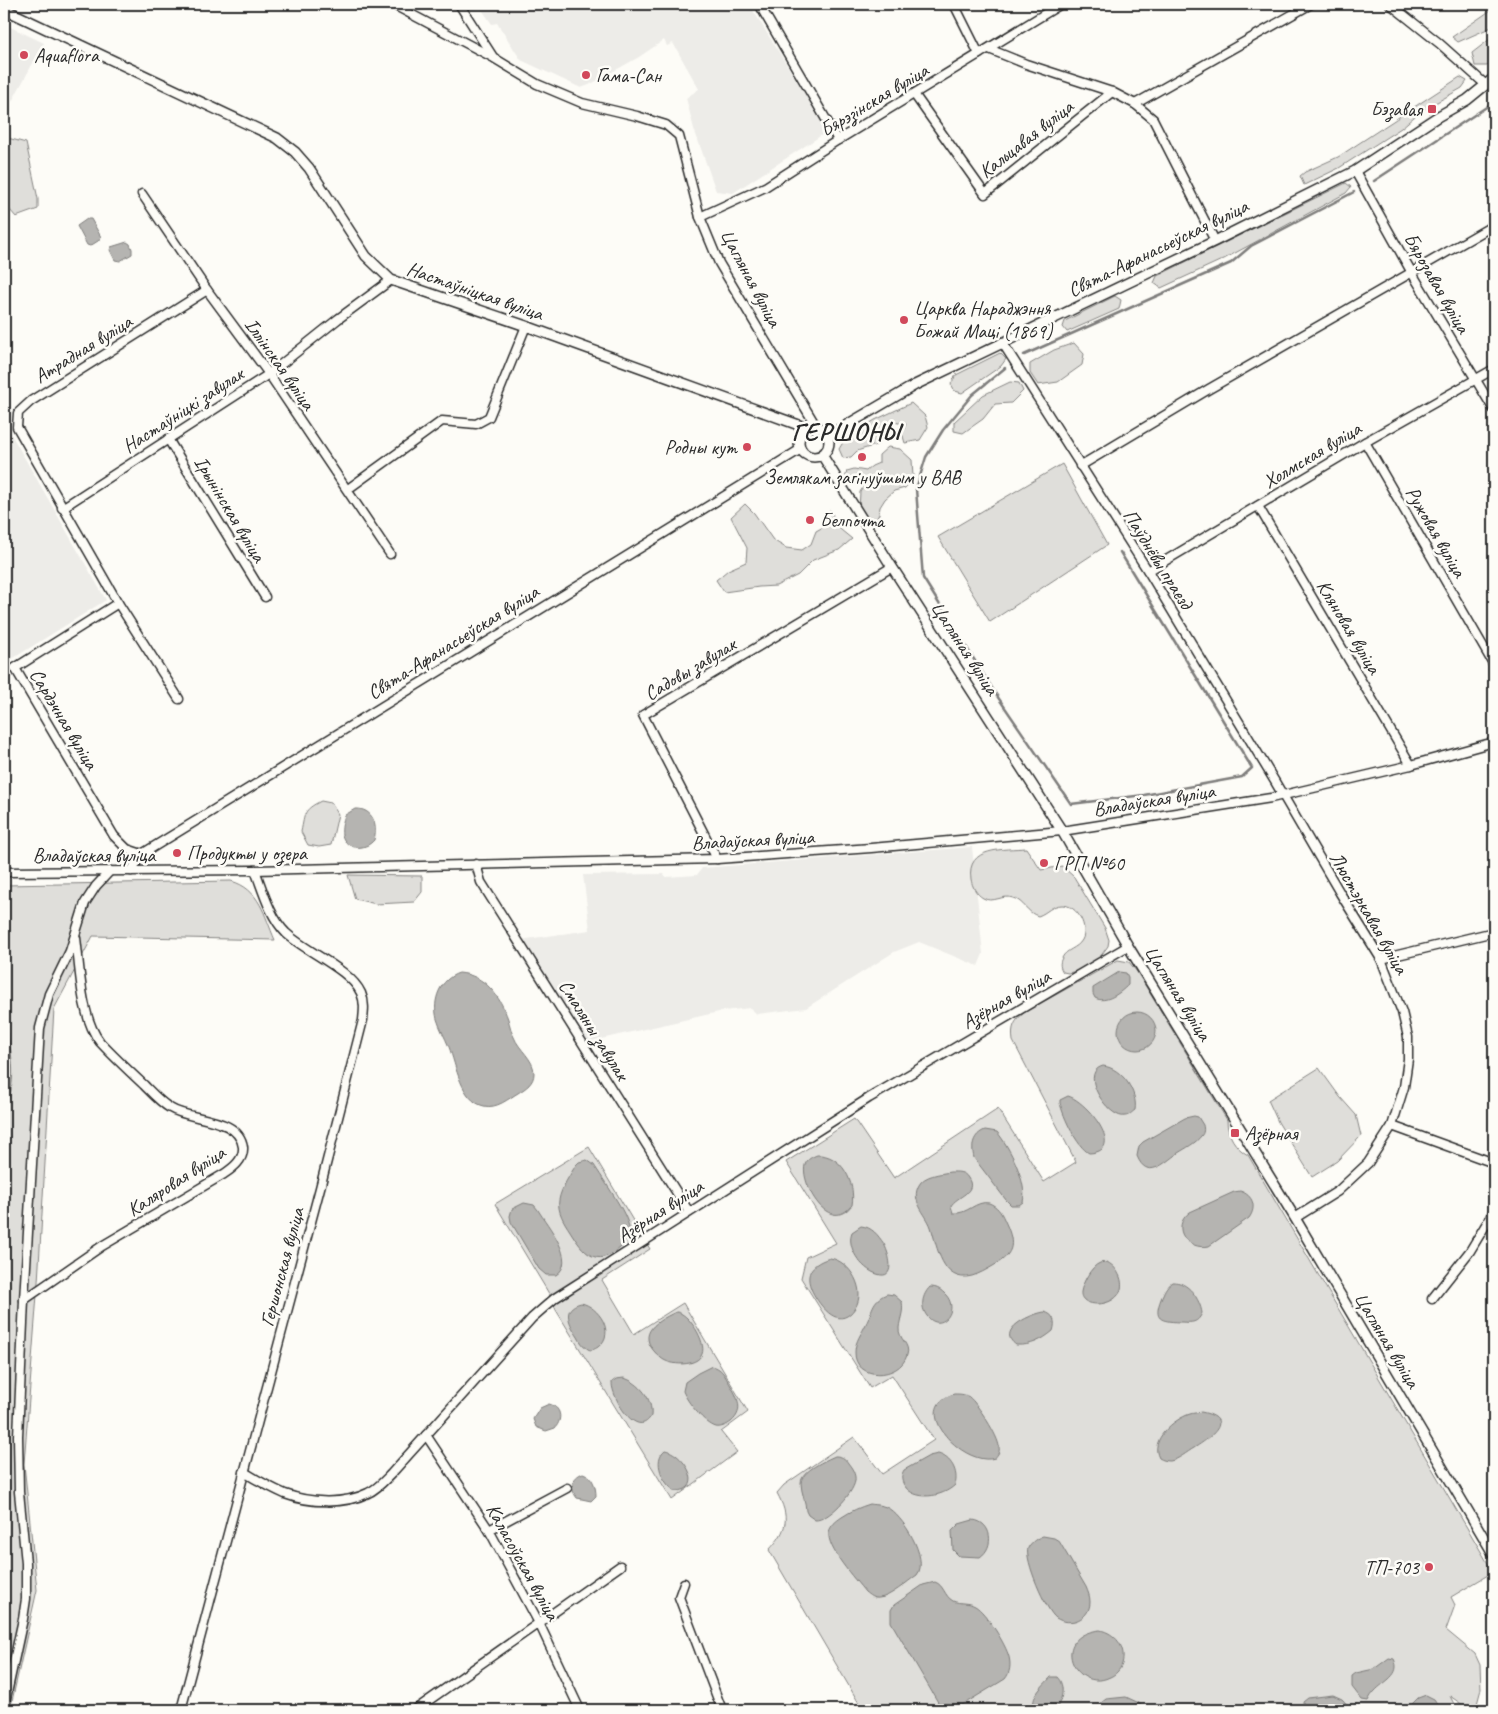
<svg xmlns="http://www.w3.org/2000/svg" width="1498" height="1714" viewBox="0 0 1498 1714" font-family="Caveat,sans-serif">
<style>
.built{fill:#edece8}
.green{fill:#dfdeda;stroke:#858482}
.water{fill:#b5b4b1;stroke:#7e7d7b}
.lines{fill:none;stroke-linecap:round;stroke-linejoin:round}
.stream{stroke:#7e7d7b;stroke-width:2.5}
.minor-casing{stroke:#2b2b2b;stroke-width:11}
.tertiary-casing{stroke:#2b2b2b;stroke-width:12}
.minor{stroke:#fdfcf7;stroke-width:8}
.tertiary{stroke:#fdfcf7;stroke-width:9}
.poi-dot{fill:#d1495b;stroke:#fdfcf7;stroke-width:2}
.labels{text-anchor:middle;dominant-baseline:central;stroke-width:5;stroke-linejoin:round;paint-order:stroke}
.poi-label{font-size:20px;fill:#2b2b2b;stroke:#fdfcf7;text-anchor:start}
.street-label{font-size:20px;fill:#2b2b2b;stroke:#fdfcf7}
.district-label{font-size:25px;font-weight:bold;letter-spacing:1px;fill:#2b2b2b;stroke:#fdfcf7}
</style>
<rect width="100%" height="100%" fill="#fdfcf7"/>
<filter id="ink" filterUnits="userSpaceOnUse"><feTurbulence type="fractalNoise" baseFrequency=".02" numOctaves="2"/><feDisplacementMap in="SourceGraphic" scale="10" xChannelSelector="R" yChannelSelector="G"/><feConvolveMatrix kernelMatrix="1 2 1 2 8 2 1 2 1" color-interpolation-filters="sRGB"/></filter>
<g filter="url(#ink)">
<g class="built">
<path d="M478,4H749L828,131L733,193L716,191L694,129L686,98L699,89L673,43L667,46L664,40L639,57L589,85L581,88L521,60L497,23L492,24Z"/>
<path d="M4,24L44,43L4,116Z"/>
<path d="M4,422L106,600L4,664Z"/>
<path d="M972,847L983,954L978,966L919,942L894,952L806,1008L757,1014L750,1008L723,1011L588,1042L520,940L590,930L583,875L664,874L666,877L697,875L702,868Z"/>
</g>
<g class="green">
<path d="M1494,8V60L1487,66H1475L1472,53L1490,39L1494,26L1458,42L1452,37Z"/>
<path d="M1460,77L1467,81L1462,88L1421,111L1401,128L1339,168L1304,185L1300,176L1305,172L1338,157Z"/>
<path d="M4,137L26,143L38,199V209L16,217L4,203Z"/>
<path d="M1346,183L1351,187L1346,193L1224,259L1161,288L1154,283L1157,276Z"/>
<path d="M1115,296L1121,300L1119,309L1067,332L1063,327L1065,321Z"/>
<path d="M1074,343L1084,354L1082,365L1058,382L1038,385L1030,373V364L1054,350Z"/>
<path d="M1000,353L1006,359L1001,366L962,393L955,391L951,384L956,375Z"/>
<path d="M1010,382L1019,383L1023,391L1011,403L995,404L983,419L963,433L954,431V422L983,395Z"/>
<path d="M911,403L925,416L928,427L920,440L905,443L902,433L906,424L892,422L881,432L879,444L857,451L851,457L843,458L839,449L845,439L875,420Z"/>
<path d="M888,447L900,449L912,460L913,477L905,488L894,491L885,499L880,507L879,514L876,520L868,523L859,510L860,492L864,486L856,480L845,479L847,471L854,469L866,471L872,466L879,463V455Z"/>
<path d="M1062,464L1107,545L990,622L938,537Z"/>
<path d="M745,504L754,513L773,540L786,548L802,550L811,544L816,531L825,526L824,515L830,510L841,530L852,539L839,550L813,560L798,575L776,586L759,587L724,592L716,580L728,570L746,562L747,548L731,517Z"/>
<path d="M321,801L331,803L338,814L331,845L319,847L308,845L301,832C305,813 303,810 321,801Z"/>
<path d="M1026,848L1041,870L1062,866L1074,877L1105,928L1109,940L1108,946L1100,957L1077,971L1068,973L1063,972C1060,968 1059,963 1062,958C1066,949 1077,949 1082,940C1089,928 1078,905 1062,905C1052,905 1047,913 1038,916C1027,913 1024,901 1013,898C1003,894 993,904 983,898C976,894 972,886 971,879C966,846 1004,850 1026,848Z"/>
<path d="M348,875L422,876V892L414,902L376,904L355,899Z"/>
<path d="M231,881C260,889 264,915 275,940L93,936L54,1009L38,1282L24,1464L37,1590L10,1710H4V885Z"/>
<path d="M1118,960L1129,962L1137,972L1227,1120C1227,1134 1235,1148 1248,1155L1493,1572L1451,1597L1455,1605L1446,1630L1475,1654L1480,1665L1481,1689L1477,1704L1467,1708L1450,1696L1457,1710H863L769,1550C788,1530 790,1517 777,1493L784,1485L854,1437L882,1474L934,1440L892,1375L870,1388L801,1278L806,1257L836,1243L786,1162L854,1119L894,1178L998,1109L1044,1182L1076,1162L1013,1041C1011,1027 1014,1021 1025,1012Z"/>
<path d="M1319,1068L1340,1097L1356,1115L1361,1136L1337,1161L1312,1177L1278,1122L1268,1100Z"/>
<path d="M589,1147L650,1249L602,1280L634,1334L683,1303L748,1412L721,1432L737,1452L672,1500L556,1310L548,1292L495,1204Z"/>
</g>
<g class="water">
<path d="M87,219H91L101,237L98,241L90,246L87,245L77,226Z"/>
<path d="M127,242L130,244L132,249V254L120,261L115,260L110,250L111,247Z"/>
<path d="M355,809C373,808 378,825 374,840C365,851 346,850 342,835C341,828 343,821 345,815Z"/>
<path d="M1119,972L1126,973L1128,977V985C1120,993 1106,1004 1095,998L1093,994V988Z"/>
<path d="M459,973C485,975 500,996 508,1019C510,1025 511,1032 514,1037C519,1050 534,1059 534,1073C534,1083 526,1088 518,1093C508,1099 497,1109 484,1106C461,1101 456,1065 449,1047C445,1037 440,1029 437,1019C432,1000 440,979 459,973Z"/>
<circle cx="1137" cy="1031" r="19"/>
<path d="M4,1015C10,1049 20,1078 4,1110Z"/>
<path d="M1103,1066C1122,1068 1138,1092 1135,1110C1132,1112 1129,1116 1125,1116C1110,1120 1077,1073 1103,1066Z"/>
<path d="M1068,1096C1087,1101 1128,1152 1089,1153C1077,1147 1063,1116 1060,1103V1100Z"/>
<path d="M1194,1116L1198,1117L1203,1125C1204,1129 1204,1133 1201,1136C1196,1143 1186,1148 1178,1153C1164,1163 1147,1181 1137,1156L1139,1146L1143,1142L1185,1118Z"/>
<path d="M985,1130L997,1132C1009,1146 1028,1183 1023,1202L1019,1205H1011L1006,1200L974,1158C971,1145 973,1135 985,1130Z"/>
<path d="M817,1155C842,1154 856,1183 852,1205C828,1236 800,1182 805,1165C807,1159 812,1157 817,1155Z"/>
<path d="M587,1160L594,1165C602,1178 628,1214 629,1228C630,1236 625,1243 620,1248C596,1269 583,1252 570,1231C564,1222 557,1211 559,1200C561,1188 570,1175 576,1165L579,1162Z"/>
<path d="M950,1172C957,1172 964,1171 968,1178C978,1193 956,1196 951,1206L953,1213C967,1215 976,1200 989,1203C997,1206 1001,1212 1004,1219C1015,1242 1016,1253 993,1266C986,1270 979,1274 972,1276C942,1284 937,1246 931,1227C926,1213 910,1201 919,1185C924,1175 940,1174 950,1172Z"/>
<path d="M1240,1191C1253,1195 1257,1207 1249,1218L1209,1246C1188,1251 1169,1228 1190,1212L1234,1192Z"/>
<path d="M524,1203L534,1205L538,1210C547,1225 578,1261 556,1275H546L539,1269L511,1222L510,1216L512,1209Z"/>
<path d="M861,1226C872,1227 878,1235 884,1244C889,1253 897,1281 877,1274C861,1269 846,1247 852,1232Z"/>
<path d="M830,1258C850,1261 867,1290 855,1308C841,1329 825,1312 816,1298C804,1279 806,1265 830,1258Z"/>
<path d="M1107,1262C1114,1266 1117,1270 1120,1277C1131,1307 1079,1312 1081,1292C1082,1284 1091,1266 1100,1263C1101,1262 1106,1263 1107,1262Z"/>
<path d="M1172,1282C1188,1281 1200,1299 1202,1313C1197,1325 1190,1322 1179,1322C1161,1321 1153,1320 1161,1299C1164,1292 1166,1286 1172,1282Z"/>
<path d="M930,1287C936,1287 940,1289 944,1293C962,1309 941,1334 927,1316C920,1307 922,1295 930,1287Z"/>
<path d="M887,1294L894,1295L902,1302C904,1312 900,1318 899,1328C898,1339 911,1344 907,1355C900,1380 854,1381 855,1352C855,1341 862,1333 866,1324C873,1311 871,1300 887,1294Z"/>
<path d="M581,1303C598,1306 617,1333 598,1347C595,1349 591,1351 588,1349C583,1346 580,1341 578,1337C570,1325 560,1308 581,1303Z"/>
<path d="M676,1312C688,1312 707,1342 702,1354C697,1367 670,1366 661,1358C635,1336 652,1323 676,1312Z"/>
<path d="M1044,1312C1054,1314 1056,1322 1053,1331C1042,1340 1031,1346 1016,1345C995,1330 1031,1314 1044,1312Z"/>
<path d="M712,1366C721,1368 724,1374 728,1381C736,1394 746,1410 731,1422C727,1425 721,1428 716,1427C705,1424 687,1402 683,1391L685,1382L698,1373Z"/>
<path d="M624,1378C640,1383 653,1399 651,1416C637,1441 611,1397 612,1382L616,1379Z"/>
<path d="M954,1394C960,1394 964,1394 969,1397C977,1403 999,1437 999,1447C1000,1452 998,1454 995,1458C964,1468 907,1408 954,1394Z"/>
<path d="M549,1404C561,1407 563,1419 555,1428L546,1431L536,1427L533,1419L540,1408Z"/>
<path d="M1201,1412C1237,1419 1210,1438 1194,1448C1187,1452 1178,1460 1170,1461C1166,1461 1162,1460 1159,1458C1149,1440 1174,1419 1190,1414C1193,1413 1197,1413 1201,1412Z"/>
<path d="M665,1450C684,1453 707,1491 675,1491C663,1484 652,1460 665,1450Z"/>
<path d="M938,1454C951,1457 959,1472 955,1485C943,1497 914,1502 904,1485C901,1480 901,1475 904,1470L929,1456Z"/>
<path d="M835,1456C841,1456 845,1458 848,1463C852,1468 856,1474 855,1481C853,1494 828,1521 815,1520L808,1515L806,1511C806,1502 801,1492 801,1483C801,1471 826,1460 835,1456Z"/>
<path d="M583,1473C593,1476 596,1487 596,1496L591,1501L577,1498C569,1488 572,1477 583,1473Z"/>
<path d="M870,1504C876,1505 881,1505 886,1507C902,1514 930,1559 917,1575C908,1581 889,1598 879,1598C873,1599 869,1595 865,1592C855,1579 826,1548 829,1532C831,1525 836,1521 842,1517C851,1511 860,1507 870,1504Z"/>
<path d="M973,1520C992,1522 995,1547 980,1557L959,1556L953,1550L952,1531L959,1524Z"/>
<path d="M1043,1536L1054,1538L1059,1541L1086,1587C1088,1592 1090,1596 1090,1602C1090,1619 1070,1627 1056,1618C1046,1611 1024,1559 1028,1548C1031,1542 1037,1538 1043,1536Z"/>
<path d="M935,1582C944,1585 944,1596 953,1601C960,1604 968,1602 975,1606C986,1612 1006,1645 1009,1657C1011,1665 1010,1673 1005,1679L954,1710H946L939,1704L891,1622V1610L894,1605L923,1585Z"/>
<path d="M1100,1630C1115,1633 1127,1647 1122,1664C1120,1670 1115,1675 1110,1677C1076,1694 1047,1636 1100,1630Z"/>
<path d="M1389,1658L1394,1659C1402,1675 1384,1681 1375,1691C1372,1694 1370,1697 1368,1701L1362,1700L1352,1687V1676L1356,1673L1374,1669Z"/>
<path d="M1051,1677H1057C1066,1686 1062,1701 1055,1710H1035C1029,1697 1043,1686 1051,1677Z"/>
<path d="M1333,1695L1342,1699L1352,1710H1304L1303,1702L1308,1698Z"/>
<path d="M1426,1695L1434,1699L1442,1710H1406L1418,1698Z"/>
<path d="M1126,1697L1139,1703L1144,1710H1101V1703L1106,1699Z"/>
</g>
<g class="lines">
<g class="stream">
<path d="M1374,181L1494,102"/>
<path d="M1024,355L1231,263L1251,246L1354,192"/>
<path d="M1005,368L972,395L943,430L926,457L916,489L923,578L995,693L1071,804L1144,795L1242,777L1252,768L1120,552"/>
</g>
<g class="minor-casing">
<g id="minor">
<path d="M392,4L494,58L537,84L582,103L637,116L666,125L679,136L700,217L719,263L816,426"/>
<path d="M459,4L493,57"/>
<path d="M759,4L838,140"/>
<path d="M954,4L979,54"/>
<path d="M1390,4L1439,43L1486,85"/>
<path d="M989,49L1026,64L1112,92L1135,104L1153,119L1215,241"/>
<path d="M914,94L985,194L1112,92"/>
<path d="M1135,104L1311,4"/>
<path d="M1355,171L1412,273L1494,410"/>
<path d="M142,194L207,290L269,374L390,554"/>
<path d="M700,217L765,187L838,140L1061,4"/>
<path d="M1002,342L1148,571L1274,780L1340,893L1381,959L1402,1012L1408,1037V1059L1404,1087L1392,1126L1368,1163L1338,1191L1295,1218"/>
<path d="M168,439L265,597"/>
<path d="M1365,442L1494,665"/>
<path d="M1080,466L1209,389L1494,225"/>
<path d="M348,489L442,421L476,424L489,417L526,326"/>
<path d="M1258,506L1411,765"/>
<path d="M62,508L269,374L338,319L391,280"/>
<path d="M1148,571L1365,442L1494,369"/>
<path d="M118,603L15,668L114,836L127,849L142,854"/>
<path d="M179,699L118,603L17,427L18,413L31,401L207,290"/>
<path d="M717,859L643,715L892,567"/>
<path d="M476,864L481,882L689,1212"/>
<path d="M131,871L142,854L801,449"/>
<path d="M4,872L255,870L717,859L871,848L1062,831L1271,798L1411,765L1494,742"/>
<path d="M1381,959L1494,932"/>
<path d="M1392,1126L1494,1163"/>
<path d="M1432,1299L1470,1251L1494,1211"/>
<path d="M24,1300L102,1246L224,1174C233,1168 244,1160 243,1147C239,1116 190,1121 170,1108C160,1102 152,1093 144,1085C129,1071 114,1057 100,1042C81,1018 80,969 76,938"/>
<path d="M426,1435L489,1530L539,1623L580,1710"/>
<path d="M244,1472C257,1480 271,1488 285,1494C309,1503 344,1505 368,1493C377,1489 384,1481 391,1474L532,1318L555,1298L869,1098L1128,946"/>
<path d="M489,1530L567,1488"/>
<path d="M684,1583L679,1597L722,1710"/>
<path d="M4,1707L23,1619L26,1599V1563L19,1492L18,1436L24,1300L40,1028L49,994L70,951L85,903L96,886L110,871"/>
<path d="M181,1710L320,1188L363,1020C364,1011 365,1002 361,993C350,969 306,952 286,933C270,917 263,891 255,870"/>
<path d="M415,1710L620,1566"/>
</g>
</g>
<g class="tertiary-casing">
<g id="tertiary">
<path d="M4,9L277,138L295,152L309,168L366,256L391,280L526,326L807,428"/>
<circle cx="814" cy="442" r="15"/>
<path d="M828,436L915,385L1215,241L1355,171L1437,117L1467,100L1494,78"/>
<path d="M822,455L892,567L1062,831L1128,946L1295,1218L1494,1555"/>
</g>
</g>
<use href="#minor" class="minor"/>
<use href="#tertiary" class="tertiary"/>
</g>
</g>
<g class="poi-dot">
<circle cx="24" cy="55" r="5"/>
<circle cx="586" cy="75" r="5"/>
<rect x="1427" y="104" width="10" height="10" rx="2.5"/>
<circle cx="904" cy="320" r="5"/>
<circle cx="747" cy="447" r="5"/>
<circle cx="862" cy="457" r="5"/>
<circle cx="810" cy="520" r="5"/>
<circle cx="177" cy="853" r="5"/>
<circle cx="1044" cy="863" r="5"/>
<rect x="1230" y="1128" width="10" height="10" rx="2.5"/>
<circle cx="1429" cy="1567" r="5"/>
</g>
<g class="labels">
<g class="poi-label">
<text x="34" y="55">Aquaflora</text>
<text x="596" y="75">Гама-Сан</text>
<text x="1422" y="109" text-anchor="end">Бэзавая</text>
<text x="914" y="308">Царква Нараджэння<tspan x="914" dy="23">Божай Маці (1869)</tspan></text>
<text x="737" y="447" text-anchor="end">Родны кут</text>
<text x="862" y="477" text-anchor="middle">Землякам загінуўшым у ВАВ</text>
<text x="820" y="520">Белпочта</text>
<text x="187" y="853">Продукты у озера</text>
<text x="1054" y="863">ГРП №60</text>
<text x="1245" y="1133">Азёрная</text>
<text x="1419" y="1567" text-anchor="end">ТП-703</text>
</g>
<g class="street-label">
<text transform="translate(874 100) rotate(-31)">Бярэзінская вуліца</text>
<text transform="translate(1026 139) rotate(-38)">Кальцавая вуліца</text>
<text transform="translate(1158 248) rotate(-26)">Свята-Афанасьеўская вуліца</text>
<text transform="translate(751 278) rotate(62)">Цагляная вуліца</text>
<text transform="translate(1437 283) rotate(60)">Бярозавая вуліца</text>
<text transform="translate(475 291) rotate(19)">Настаўніцкая вуліца</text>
<text transform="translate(83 349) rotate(-32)">Атрадная вуліца</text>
<text transform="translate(280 364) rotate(55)">Іллінская вуліца</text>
<text transform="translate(183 410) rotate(-33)">Настаўніцкі завулак</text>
<text transform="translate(1312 455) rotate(-31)">Холмская вуліца</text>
<text transform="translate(230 509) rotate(59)">Ірынінская вуліца</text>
<text transform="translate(1436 532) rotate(60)">Ружовая вуліца</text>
<text transform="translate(1158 559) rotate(58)">Паўднёвы праезд</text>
<text transform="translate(1349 627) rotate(59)">Кляновая вуліца</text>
<text transform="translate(453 642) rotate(-32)">Свята-Афанасьеўская вуліца</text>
<text transform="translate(965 648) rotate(57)">Цагляная вуліца</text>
<text transform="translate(690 669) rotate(-31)">Садовы завулак</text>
<text transform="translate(64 719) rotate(59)">Сардэчная вуліца</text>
<text transform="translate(1154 800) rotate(-9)">Владаўская вуліца</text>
<text transform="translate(753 840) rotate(-3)">Владаўская вуліца</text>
<text x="94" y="855">Владаўская вуліца</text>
<text transform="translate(1369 913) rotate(60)">Люстэркавая вуліца</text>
<text transform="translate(1178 993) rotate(58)">Цагляная вуліца</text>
<text transform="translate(1006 999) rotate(-30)">Азёрная вуліца</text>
<text transform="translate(594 1030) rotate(58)">Смаляны завулак</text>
<text transform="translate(176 1181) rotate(-33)">Каляровая вуліца</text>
<text transform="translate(660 1211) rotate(-33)">Азёрная вуліца</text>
<text transform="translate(282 1267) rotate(-75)">Гершонская вуліца</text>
<text transform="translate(1387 1340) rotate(59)">Цагляная вуліца</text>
<text transform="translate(523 1562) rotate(61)">Каласоўская вуліца</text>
</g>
<g class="district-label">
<text x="846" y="432">ГЕРШОНЫ</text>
</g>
</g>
<rect width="1498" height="1714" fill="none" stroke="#fdfcf7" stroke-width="20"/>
<rect x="10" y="10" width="1478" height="1694" fill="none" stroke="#2b2b2b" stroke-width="2" filter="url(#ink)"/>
</svg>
